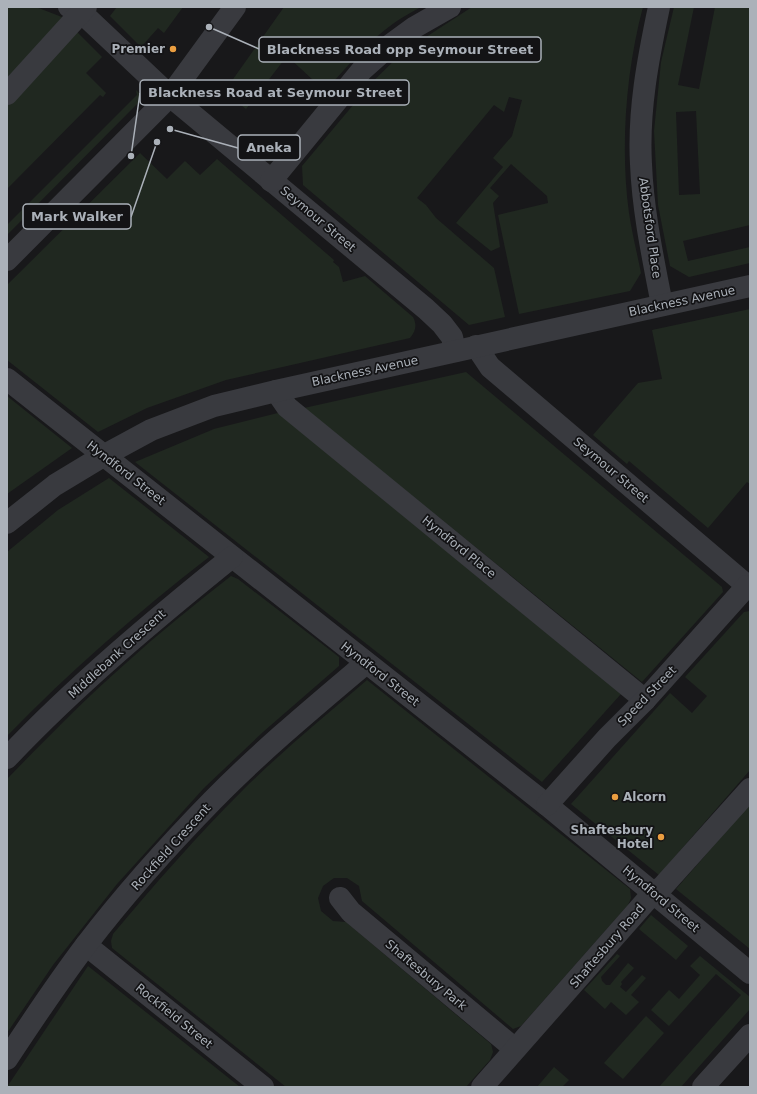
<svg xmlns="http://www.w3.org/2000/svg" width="757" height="1094" viewBox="0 0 757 1094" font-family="'DejaVu Sans',sans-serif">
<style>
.green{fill:#202820;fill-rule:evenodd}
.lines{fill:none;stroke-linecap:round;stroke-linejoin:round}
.minor{stroke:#393a3f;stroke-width:22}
.poi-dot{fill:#ea9e40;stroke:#131315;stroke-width:1.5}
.labels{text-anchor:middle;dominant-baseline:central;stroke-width:3.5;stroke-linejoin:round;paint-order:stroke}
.poi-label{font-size:12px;font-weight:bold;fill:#abb1b9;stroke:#131315;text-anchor:end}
.street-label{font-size:12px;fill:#abb1b9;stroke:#131315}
.leader{fill:none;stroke:#abb1b9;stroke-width:1.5}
.callout-dot{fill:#abb1b9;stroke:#131315;stroke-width:1.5}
.callout{fill:#131315;stroke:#abb1b9;stroke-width:1.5}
.callout-label{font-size:13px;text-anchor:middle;font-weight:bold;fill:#abb1b9}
</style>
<rect width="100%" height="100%" fill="#18181a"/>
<g class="green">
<path d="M7,7H36L67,19L7,83Z"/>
<path d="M117,7H183L164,33L158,28L141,47L110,16Z"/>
<path d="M284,7H421C412,12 402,17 394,23C367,42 347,67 325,91L287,56L246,109L224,92Z"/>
<path d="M472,7H643C626,70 620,148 629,213C632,233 637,253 641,273L630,291L519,314L498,215L548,203L547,196L511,164L490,188L499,196L493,203L500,247L491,251L456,223L503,167L493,158L512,136L522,100L509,97L504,112L494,105L417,198L426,205L436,218L494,268L505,317L469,325L303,185L302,166L359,98L361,93L403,52Z"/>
<path d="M674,7H694L678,85L699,89L715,7H750V225L683,241L688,261L750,247V263L689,277L670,266L658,205L654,131L661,62ZM696,111L700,194L679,195L676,112Z"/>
<path d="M77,32L102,57L86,73L106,93L103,97L100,95L7,189V105Z"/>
<path d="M136,90L142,96V99L7,235V225L137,95Z"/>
<path d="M140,153L167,179L185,161L200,175L217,159L334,260L333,262L339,267L343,282L365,276L413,317C417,325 416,331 410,338L226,380L147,408L98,432L7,360V285Z"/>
<path d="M750,309V484L747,482L708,528L629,461L627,464L593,435L638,383L662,379L652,330Z"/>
<path d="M466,372L722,587L723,592L642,682L304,408Z"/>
<path d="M7,396L72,448L7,494Z"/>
<path d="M278,413L621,694L542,782L135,462L214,429Z"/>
<path d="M109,478L209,557C138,612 70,671 7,736V552L58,510Z"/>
<path d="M231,576L238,579L339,657V666L263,732L204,788L117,884L53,965L7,1033V779C46,739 84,700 125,664C159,633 195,604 231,576Z"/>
<path d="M750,611V770L659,875L571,804L670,693L692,713L707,696L685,677L744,612Z"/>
<path d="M367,680L630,889L631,898L628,905L521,1026L513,1029L362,901L359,886L347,878H334L323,886L318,898L321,911L333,921L346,922L491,1044L493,1052L490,1060L466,1087H286L112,948L111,941L113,934C154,885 196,837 242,791C281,752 325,716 367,680Z"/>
<path d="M750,804V949L676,889Z"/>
<path d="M651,915L688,946L676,960L639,929Z"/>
<path d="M617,954L620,956L601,977L602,981L606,985H610L628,963L634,968L621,982L622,984L620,987L626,992L642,975L646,978L631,995L639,1002L626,1015L611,1002L605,1009L584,990Z"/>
<path d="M700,956L750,997V1009L681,1087H659L741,995L716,974L669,1026L651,1010L669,990L679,999L700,975L690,966Z"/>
<path d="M88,966L240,1087H7Z"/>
<path d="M646,1016L664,1033L623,1079L604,1063Z"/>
<path d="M554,1067L569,1080L562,1087H537Z"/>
</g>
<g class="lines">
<g class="minor">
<path d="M69,7L82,13L170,96L426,309L442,324L452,337L455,351"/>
<path d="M659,7C648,59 638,111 641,164C643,212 653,258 662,305"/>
<path d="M7,94L86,7"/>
<path d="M271,181L362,70L389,46L415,27L450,7"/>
<path d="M7,260L170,96L235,7"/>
<path d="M476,346L490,367L750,588"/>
<path d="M7,379L547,805L750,973"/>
<path d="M276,391L287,407L645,700"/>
<path d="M7,523L55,485L103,456L151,430L214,406L276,391L750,286"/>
<path d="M7,758C76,685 154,620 232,557"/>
<path d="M547,805L607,738L645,700L747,586"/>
<path d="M340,898L351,912L515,1049"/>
<path d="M86,945L263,1087"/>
<path d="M7,1059C32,1021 58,982 86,945C125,894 168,846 213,800C261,751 314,707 366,663"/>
<path d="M482,1087L646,901L663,886L750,789"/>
<path d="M703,1087L750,1035"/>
</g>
</g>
<g class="poi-dot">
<circle cx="173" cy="49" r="4"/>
<circle cx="615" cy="797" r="4"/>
<circle cx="661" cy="837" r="4"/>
</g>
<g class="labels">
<g class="poi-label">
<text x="165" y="49">Premier</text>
<text x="623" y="797" text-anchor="start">Alcorn</text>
<text x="653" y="830">Shaftesbury<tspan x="653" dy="14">Hotel</tspan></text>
</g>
<g class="street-label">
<text transform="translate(318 219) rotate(40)">Seymour Street</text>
<text transform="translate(650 228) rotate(82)">Abbotsford Place</text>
<text transform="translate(682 301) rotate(-12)">Blackness Avenue</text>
<text transform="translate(365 371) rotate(-12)">Blackness Avenue</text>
<text transform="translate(611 470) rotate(40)">Seymour Street</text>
<text transform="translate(126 473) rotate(38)">Hyndford Street</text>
<text transform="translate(459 547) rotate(39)">Hyndford Place</text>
<text transform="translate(117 654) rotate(-42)">Middlebank Crescent</text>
<text transform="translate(380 674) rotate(38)">Hyndford Street</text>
<text transform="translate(647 696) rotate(-46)">Speed Street</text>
<text transform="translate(171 847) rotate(-48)">Rockfield Crescent</text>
<text transform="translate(661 899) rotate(40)">Hyndford Street</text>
<text transform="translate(607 946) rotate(-49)">Shaftesbury Road</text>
<text transform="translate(426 975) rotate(40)">Shaftesbury Park</text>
<text transform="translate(174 1016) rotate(39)">Rockfield Street</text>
</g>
</g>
<path class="leader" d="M209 27L259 49M131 156L140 93M170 129L238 148M157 142L131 217"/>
<g class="callout-dot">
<circle cx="209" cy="27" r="4"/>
<circle cx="131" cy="156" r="4"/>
<circle cx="170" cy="129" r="4"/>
<circle cx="157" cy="142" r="4"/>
</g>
<g class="callout">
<rect x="259" y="37" width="282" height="25" rx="4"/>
<rect x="140" y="80" width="269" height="25" rx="4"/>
<rect x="238" y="135" width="62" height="25" rx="4"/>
<rect x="23" y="204" width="108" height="25" rx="4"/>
</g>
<g class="callout-label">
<text x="400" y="54">Blackness Road opp Seymour Street</text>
<text x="275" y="97">Blackness Road at Seymour Street</text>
<text x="269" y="152">Aneka</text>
<text x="77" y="221">Mark Walker</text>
</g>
<rect width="757" height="1094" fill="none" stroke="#abb1b9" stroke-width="16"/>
</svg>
